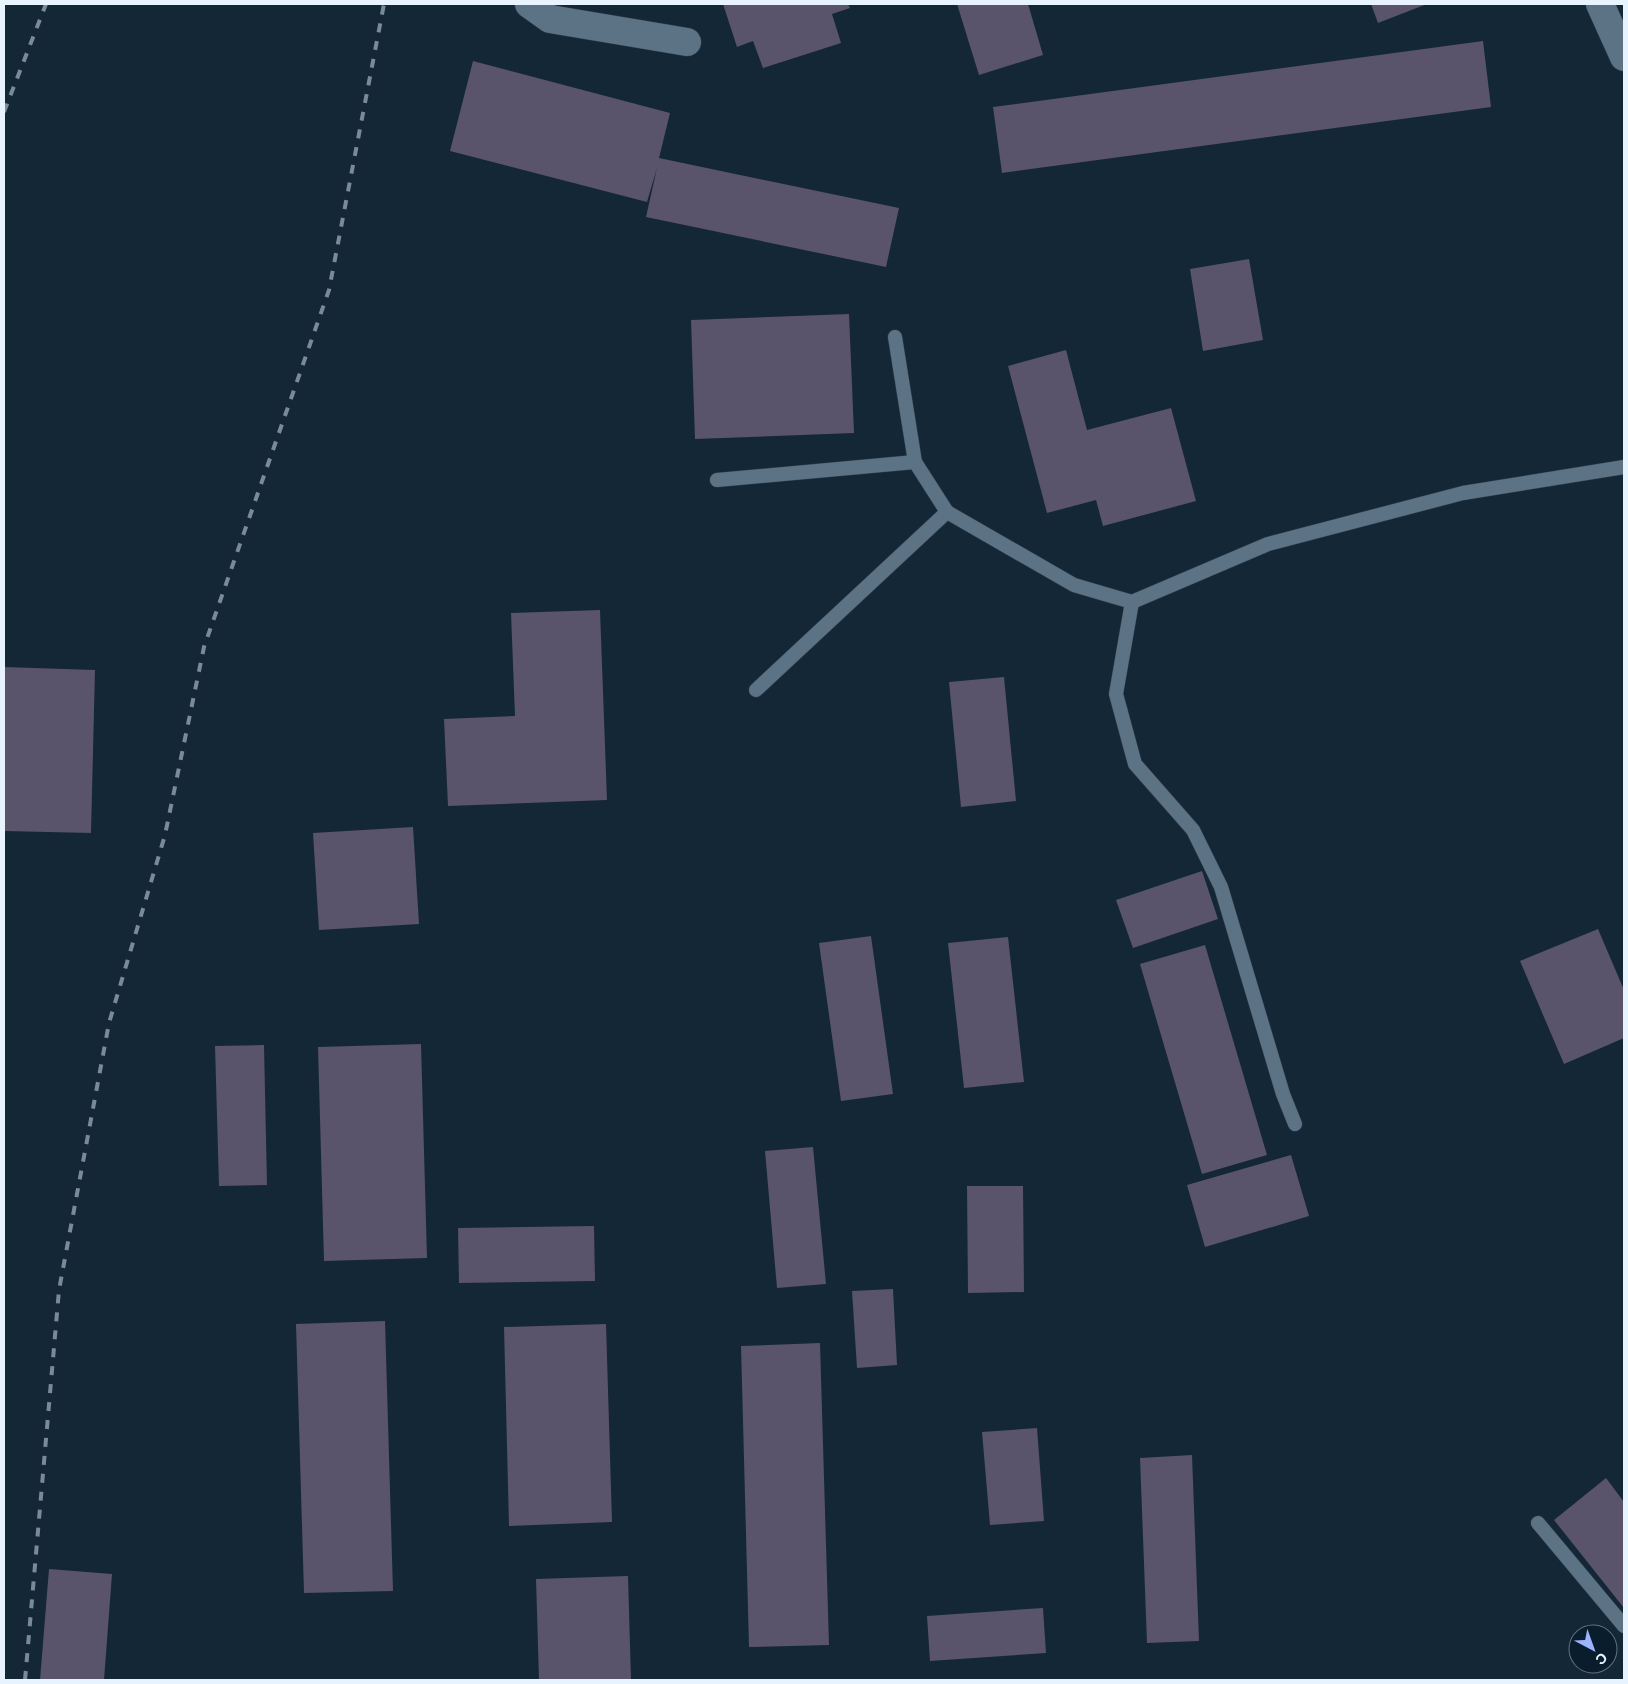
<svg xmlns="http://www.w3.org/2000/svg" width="1628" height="1684" viewBox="0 0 1628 1684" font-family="Barlow,sans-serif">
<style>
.building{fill:#59536c}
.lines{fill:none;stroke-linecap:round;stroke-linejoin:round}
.lane-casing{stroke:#334150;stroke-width:15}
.street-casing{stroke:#334150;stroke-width:29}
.secondary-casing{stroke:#334150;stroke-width:29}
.lane{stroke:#5c7285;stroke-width:14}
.street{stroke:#5c7285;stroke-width:28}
.secondary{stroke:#5c7285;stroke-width:28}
.rail{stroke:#7a8b98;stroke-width:4;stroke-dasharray:9 9;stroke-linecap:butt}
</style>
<rect width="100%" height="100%" fill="#132737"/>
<g class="building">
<path d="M723,4H848L850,8L832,14L841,43L763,68L753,41L737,47Z"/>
<path d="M957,4H1028L1043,55L979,75Z"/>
<path d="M1371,4H1427L1378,23Z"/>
<path d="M1483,41L1491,107L1002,173L993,107Z"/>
<path d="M473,61L670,113L659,158L899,208L886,267L646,217L657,168L647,202L450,151Z"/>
<path d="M1249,259L1263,340L1203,351L1190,269Z"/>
<path d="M849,314L854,433L695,439L691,320Z"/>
<path d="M1066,350L1087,430L1171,408L1196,501L1103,526L1096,500L1047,513L1008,366Z"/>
<path d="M600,610L607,800L448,806L444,719L515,716L511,613Z"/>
<path d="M4,667L95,670L91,833L4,831Z"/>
<path d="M1004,677L1016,801L961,807L949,682Z"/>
<path d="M413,827L419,924L319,930L313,833Z"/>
<path d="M1202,871L1218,919L1133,948L1116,900Z"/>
<path d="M1598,929L1624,990V1038L1564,1064L1520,961Z"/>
<path d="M871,936L893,1094L841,1101L819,943Z"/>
<path d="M1008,937L1024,1082L964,1088L948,943Z"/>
<path d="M1205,945L1267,1155L1202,1174L1140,964Z"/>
<path d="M421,1044L427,1258L324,1261L318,1047Z"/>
<path d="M264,1045L267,1185L219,1186L215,1046Z"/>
<path d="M813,1147L826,1284L777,1288L765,1151Z"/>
<path d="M1291,1155L1309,1216L1205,1247L1187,1185Z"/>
<path d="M967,1186H1023L1024,1292L968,1293Z"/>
<path d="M594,1226L595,1281L459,1283L458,1228Z"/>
<path d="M893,1289L897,1365L857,1368L852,1291Z"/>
<path d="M385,1321L393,1591L304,1593L296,1324Z"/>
<path d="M606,1324L612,1522L509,1526L504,1327Z"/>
<path d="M820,1343L829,1645L749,1647L741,1346Z"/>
<path d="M1037,1428L1044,1521L990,1525L982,1432Z"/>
<path d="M1192,1455L1199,1641L1147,1643L1140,1458Z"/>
<path d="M1606,1478L1624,1502V1608L1554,1520Z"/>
<path d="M49,1569L112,1574L104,1680H40Z"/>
<path d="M628,1576L631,1680H539L536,1579Z"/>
<path d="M1043,1608L1046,1653L930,1661L927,1616Z"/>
</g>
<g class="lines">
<g class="lane-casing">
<g id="lane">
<path d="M895,337L915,462L947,512"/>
<path d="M717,480L915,462"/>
<path d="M1132,602L1116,694L1135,764L1193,830L1221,887L1283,1094L1295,1124"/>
<path d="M756,690L947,512L1074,585L1132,602L1268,544L1463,493L1624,467"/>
<path d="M1538,1523L1624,1626"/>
</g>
</g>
<g class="street-casing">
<path id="street" d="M529,4L550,19L687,42"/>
</g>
<g class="secondary-casing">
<path id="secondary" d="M1600,4L1624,57"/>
</g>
<use href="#lane" class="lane"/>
<use href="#street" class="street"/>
<use href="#secondary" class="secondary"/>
<g class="rail">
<path d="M4,112L46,4"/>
<path d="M25,1680L59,1290L109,1023L165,835L204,647L329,290L384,4"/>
</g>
</g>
<rect width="1628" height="1684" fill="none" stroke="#e7f4ff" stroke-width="10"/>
<g transform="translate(1593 1649) rotate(139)"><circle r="24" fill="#091d2d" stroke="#627381"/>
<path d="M0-4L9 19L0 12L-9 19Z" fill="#9cb4fd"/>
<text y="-8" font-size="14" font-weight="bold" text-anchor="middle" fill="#e7f4ff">С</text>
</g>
</svg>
